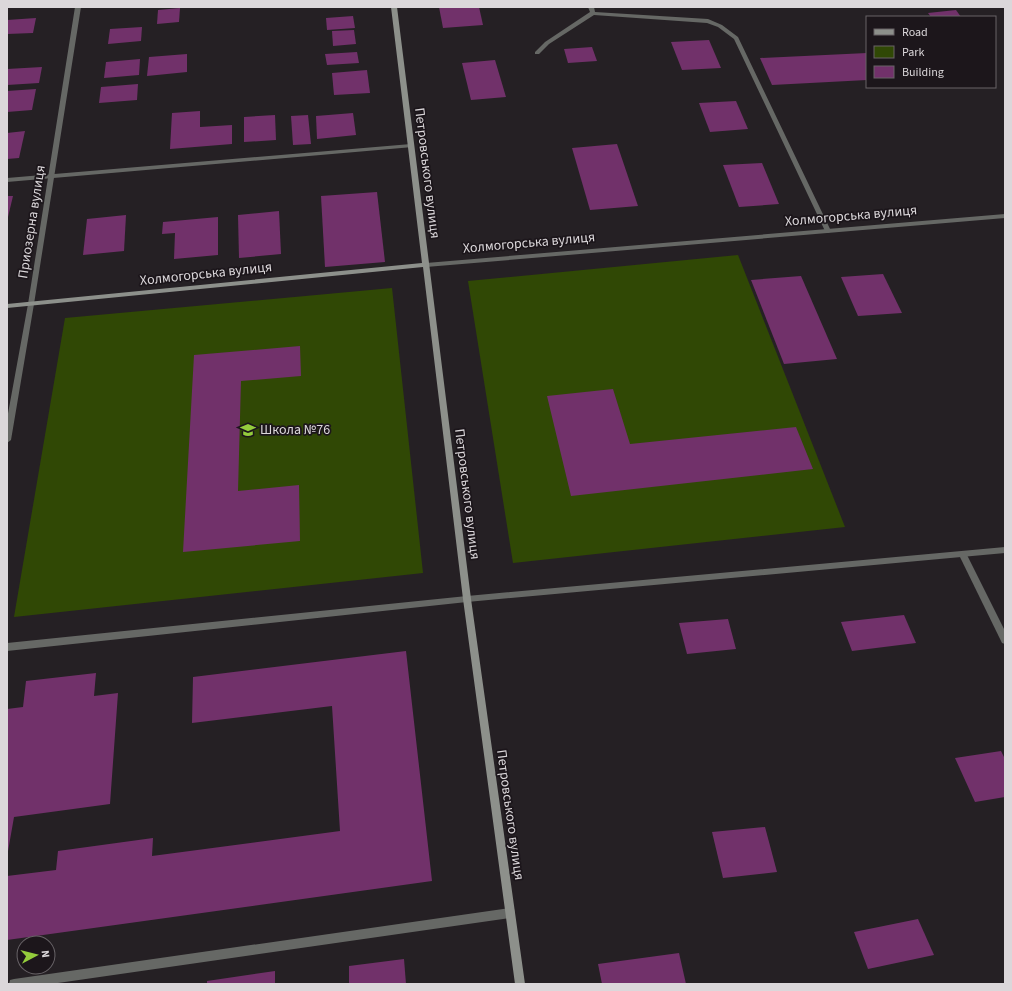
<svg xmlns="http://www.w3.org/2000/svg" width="1012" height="991" viewBox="0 0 1012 991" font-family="'Source Sans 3',sans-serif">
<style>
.green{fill:#304805}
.building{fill:#71316a}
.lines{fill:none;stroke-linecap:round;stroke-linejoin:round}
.lane{fill:#666865;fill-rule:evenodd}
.street{fill:#666865;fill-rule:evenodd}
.secondary{fill:#8d908b;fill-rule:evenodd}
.labels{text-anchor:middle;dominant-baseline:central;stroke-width:3.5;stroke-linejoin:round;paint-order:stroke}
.street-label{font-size:14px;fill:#dbd7da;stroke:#1c161b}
.poi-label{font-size:14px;fill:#dbd7da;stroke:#1c161b;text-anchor:start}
</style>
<rect width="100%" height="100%" fill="#252024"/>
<g class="green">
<path d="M738,255L845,527L513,563L468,281Z"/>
<path d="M392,288L423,573L14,617L65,318Z"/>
</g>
<g class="building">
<path d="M439,7H479L483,25L443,28Z"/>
<path d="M180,8L179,22L157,24L158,10Z"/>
<path d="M956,10L961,17H931L928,13Z"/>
<path d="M353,16L355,28L327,30L326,18Z"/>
<path d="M36,18L33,33L7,34V20Z"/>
<path d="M142,27L141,41L108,44L110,29Z"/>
<path d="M354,30L356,44L333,46L332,31Z"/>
<path d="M709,40L721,68L682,70L671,42Z"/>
<path d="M592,47L597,61L568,63L564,49Z"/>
<path d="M357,52L359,63L327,65L325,54Z"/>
<path d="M867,53V80L772,85L760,58Z"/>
<path d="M187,54V72L147,76L149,57Z"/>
<path d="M140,59L139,75L104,78L106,62Z"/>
<path d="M495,60L506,97L471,100L462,63Z"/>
<path d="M42,67L39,83L7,85V69Z"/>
<path d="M367,70L370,93L334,95L332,73Z"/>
<path d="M138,84L137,100L99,103L101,87Z"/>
<path d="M36,89L32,110L7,112V91Z"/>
<path d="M736,101L748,129L710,132L699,103Z"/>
<path d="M200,111V127L232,125V144L170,149L172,113Z"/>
<path d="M353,113L356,135L317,139L316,116Z"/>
<path d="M275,115L276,140L244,142V117Z"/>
<path d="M308,115L311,144L293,145L291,116Z"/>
<path d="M25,131L19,158L7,159V133Z"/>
<path d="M617,144L638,206L590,210L572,148Z"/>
<path d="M762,163L779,204L739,207L723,165Z"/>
<path d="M377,192L385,262L325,267L321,196Z"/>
<path d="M7,196H13L8,217H7Z"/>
<path d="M279,211L281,254L239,258L238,215Z"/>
<path d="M126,215L124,251L83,255L87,219Z"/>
<path d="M218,217V255L174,259L175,233L162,234L163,222Z"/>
<path d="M883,274L902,313L858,316L841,277Z"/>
<path d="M801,276L837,359L784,364L751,280Z"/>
<path d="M300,346L301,376L241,381L238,491L299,485L300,541L183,552L194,355Z"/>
<path d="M613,389L630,444L796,427L813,469L571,496L547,396Z"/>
<path d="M904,615L916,643L852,651L841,622Z"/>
<path d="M728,619L736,649L687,654L679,623Z"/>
<path d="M406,651L432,881L7,940V876L56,870L58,851L153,838L152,856L340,831L332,706L192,723L193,677Z"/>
<path d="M96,673L94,696L118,693L110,804L14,817L7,857V709L23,707L26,681Z"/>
<path d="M1001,751L1005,759V797L975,802L955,758Z"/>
<path d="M765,827L777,872L723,878L712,832Z"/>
<path d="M918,919L934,955L868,969L854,932Z"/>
<path d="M679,953L686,984H602L598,964Z"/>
<path d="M404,959L406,984H349V966Z"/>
<path d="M275,971V984H207V981Z"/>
</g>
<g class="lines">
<g class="lane">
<path d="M588,7H594L595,12L708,19L722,25L738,37L831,231L830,232L828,233L825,231L734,39L718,27L707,23L594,15L549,44L539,54H535V52L545,42L590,12Z"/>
<path d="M411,144L414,146L413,147L7,182V178Z"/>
<path d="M1005,547V553L467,602L7,651V643L467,596Z"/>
<path d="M510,908L514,909L515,913L514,917L510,918L51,984H9L10,980L14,979Z"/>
</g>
<g class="street">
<path d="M75,7H81L34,304L11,440L7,443V419L28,304Z"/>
<path d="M1005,214V218L426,267L423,265L426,263Z"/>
<path d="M963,552L966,553L1005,631V644L1002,643L959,555L960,553Z"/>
</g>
<path class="secondary" d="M391,7H397L471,599L525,984H515L463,599L423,267L7,308V304L422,263Z"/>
</g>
<defs>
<g id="school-bare" transform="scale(1.2)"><path d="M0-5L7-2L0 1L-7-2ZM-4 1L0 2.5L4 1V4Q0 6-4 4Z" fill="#94cc3c" stroke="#1c161b" stroke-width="2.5" paint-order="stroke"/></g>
</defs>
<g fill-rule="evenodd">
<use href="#school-bare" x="248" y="430"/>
</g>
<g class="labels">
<g class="street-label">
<text transform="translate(427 173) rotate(83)">Петровського вулиця</text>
<text transform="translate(851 216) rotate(-5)">Холмогорська вулиця</text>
<text transform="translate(32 222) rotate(-81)">Приозерна вулиця</text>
<text transform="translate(529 243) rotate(-5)">Холмогорська вулиця</text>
<text transform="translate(206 274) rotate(-6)">Холмогорська вулиця</text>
<text transform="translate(467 494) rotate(83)">Петровського вулиця</text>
<text transform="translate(510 815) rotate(82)">Петровського вулиця</text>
</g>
<g class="poi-label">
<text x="260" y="430">Школа №76</text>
</g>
</g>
<rect width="1012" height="991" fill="none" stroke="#dbd7da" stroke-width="16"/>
<rect x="866" y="16" width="130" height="72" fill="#1c161b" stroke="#686367"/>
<rect x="874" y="29" width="20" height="6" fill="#8d908b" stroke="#686367"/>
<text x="902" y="36" font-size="12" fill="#dbd7da">Road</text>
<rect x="874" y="46" width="20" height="12" fill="#304805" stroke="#686367"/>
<text x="902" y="56" font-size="12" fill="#dbd7da">Park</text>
<rect x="874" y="66" width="20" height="12" fill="#71316a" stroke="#686367"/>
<text x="902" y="76" font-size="12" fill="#dbd7da">Building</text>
<g transform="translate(36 955) rotate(83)"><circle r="19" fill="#1c161b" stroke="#686367"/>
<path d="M0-3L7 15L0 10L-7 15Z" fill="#94cc3c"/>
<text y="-6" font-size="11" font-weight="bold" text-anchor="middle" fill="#dbd7da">N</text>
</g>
</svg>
